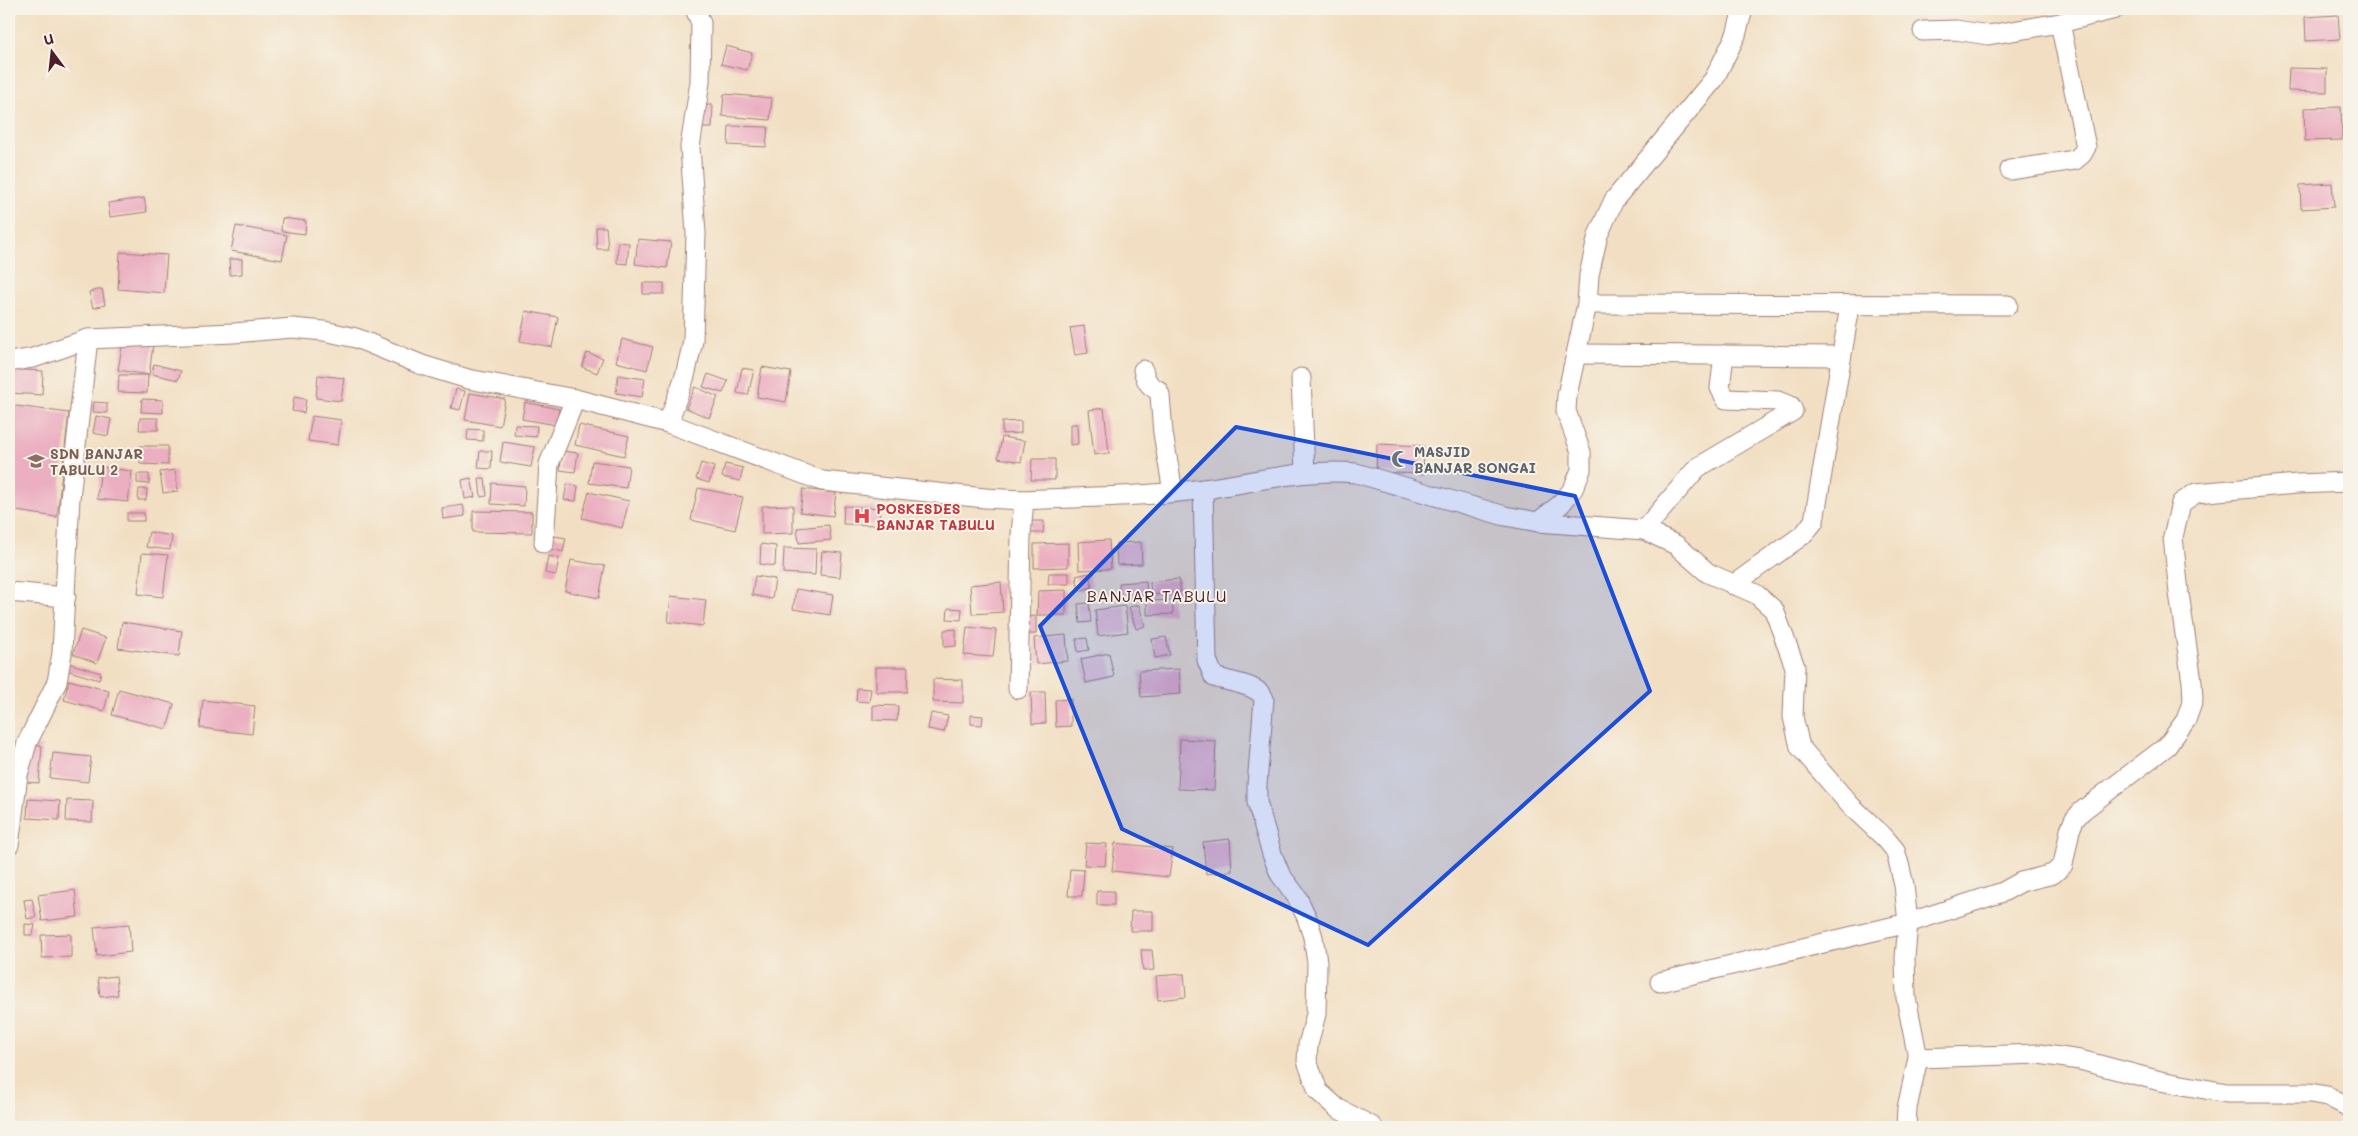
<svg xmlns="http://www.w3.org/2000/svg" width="2358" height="1136" viewBox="0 0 2358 1136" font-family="Mali,sans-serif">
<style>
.building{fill:#ebafc1}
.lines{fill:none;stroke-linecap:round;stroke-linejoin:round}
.street-casing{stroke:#9e7f77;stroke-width:21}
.street{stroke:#fff;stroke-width:19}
.marked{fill:#1d4ed8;fill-opacity:0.2;stroke:#1d4ed8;stroke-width:4;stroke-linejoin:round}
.labels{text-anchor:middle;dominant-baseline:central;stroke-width:4;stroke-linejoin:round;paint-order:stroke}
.worship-label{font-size:14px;font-weight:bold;fill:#5b616d;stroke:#f7f3e8;text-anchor:start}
.education-label{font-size:14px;font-weight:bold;fill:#785e54;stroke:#f7f3e8;text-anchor:start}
.health-label{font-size:14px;font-weight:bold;fill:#be3a42;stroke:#f7f3e8;text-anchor:start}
.quarter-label{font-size:16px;letter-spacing:1px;fill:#4a1f2b;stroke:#f7f3e8}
</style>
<rect width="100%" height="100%" fill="#f7f3e8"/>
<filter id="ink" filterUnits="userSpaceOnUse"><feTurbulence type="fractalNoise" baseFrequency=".02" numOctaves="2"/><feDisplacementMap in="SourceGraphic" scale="10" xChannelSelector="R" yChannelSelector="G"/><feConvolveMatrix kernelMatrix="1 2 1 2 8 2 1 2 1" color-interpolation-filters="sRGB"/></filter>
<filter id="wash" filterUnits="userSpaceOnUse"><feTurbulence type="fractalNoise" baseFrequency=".0096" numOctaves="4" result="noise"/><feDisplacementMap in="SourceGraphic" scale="20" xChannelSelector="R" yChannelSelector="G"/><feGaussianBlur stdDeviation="1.12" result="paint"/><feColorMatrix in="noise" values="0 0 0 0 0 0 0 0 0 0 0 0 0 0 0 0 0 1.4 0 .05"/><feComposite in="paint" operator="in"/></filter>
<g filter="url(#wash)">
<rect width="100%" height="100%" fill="#f2dfc3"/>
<g id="blocks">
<g class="building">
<path d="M2338,15L2340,39L2306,41L2305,17Z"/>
<path d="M726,46L752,53L747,70L721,64Z"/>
<path d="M2289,68L2327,69V92L2288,91Z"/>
<path d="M724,94L772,98L770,120L722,116Z"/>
<path d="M704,105H713L712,128H703Z"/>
<path d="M2341,107L2342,140L2305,141L2304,108Z"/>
<path d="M729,126L768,127L766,147L728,145Z"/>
<path d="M2332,183L2334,207L2301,209L2300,185Z"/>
<path d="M144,198L147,212L110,217L108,203Z"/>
<path d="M282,218L306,221L305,234L281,231Z"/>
<path d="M236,226L287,235L282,260L231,251Z"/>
<path d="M596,227H606L608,249H597Z"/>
<path d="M638,239L671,242L667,268L635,264Z"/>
<path d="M618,242L629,243L627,264L617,263Z"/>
<path d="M120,252L167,255L164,293L118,289Z"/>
<path d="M229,259H242V274L230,275Z"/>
<rect x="643" y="283" width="21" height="11"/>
<path d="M102,289L105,305L93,308L89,292Z"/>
<path d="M526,311L558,317L552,347L520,341Z"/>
<path d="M1084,326L1088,353L1075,355L1070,328Z"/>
<path d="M622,339L653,347L647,370L616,362Z"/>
<path d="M123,341L153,345L149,375L118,370Z"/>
<path d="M587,353L603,358L597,373L582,367Z"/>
<path d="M154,364L181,371L178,380L152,374Z"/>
<path d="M762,367L791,372L786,402L757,397Z"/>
<path d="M742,368L754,370L748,395L737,393Z"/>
<path d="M9,369L43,371L42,395L9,393Z"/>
<path d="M708,374L728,381L723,393L703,387Z"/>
<path d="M119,375H148L147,393L118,392Z"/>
<path d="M318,375L344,378L341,401L316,398Z"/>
<path d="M618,375L645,379L642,397L616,393Z"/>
<path d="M695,387L718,397L709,418L686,408Z"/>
<path d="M456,389L465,391L460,410L451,408Z"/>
<path d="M470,393L505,399L500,426L465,420Z"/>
<path d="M294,397L306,399L304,413L292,411Z"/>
<path d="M142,399L163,400V413L141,412Z"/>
<path d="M94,402L107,403V413L93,412Z"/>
<path d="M525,402L559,409L556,425L522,419Z"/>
<path d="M9,405L69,413L57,517L9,510Z"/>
<path d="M1104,408L1109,453L1094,455L1089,410Z"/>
<path d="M96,416L111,419L108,436L93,433Z"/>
<path d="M312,416L341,420L338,445L308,441Z"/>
<path d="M140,418H158V430H139Z"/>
<path d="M1021,421V433L1002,434V422Z"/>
<path d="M1070,424H1077L1078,444L1070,445Z"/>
<path d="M515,425L537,426L536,437L514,435Z"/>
<path d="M579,425L629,436L624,456L575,445Z"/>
<path d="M468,429L483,430V441L467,440Z"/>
<path d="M1002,437L1025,441L1021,462L998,458Z"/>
<path d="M503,442L535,447L531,467L500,462Z"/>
<path d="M1377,444L1424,446L1423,474L1376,472Z"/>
<path d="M140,446H168V465L140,464Z"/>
<path d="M480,451H492L491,469L478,468Z"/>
<path d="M562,451L578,453L575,472L560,470Z"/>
<path d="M1032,459H1055V480H1031Z"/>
<path d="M592,461L629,466L626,488L589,483Z"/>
<path d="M701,463L714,467L709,483L696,479Z"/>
<path d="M725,464L743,468L740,481L722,477Z"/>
<path d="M101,467L132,471L128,502L97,499Z"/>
<path d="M175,470L178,491L163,493L160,472Z"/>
<path d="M137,474H149V484L137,483Z"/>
<path d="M471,478L475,497L465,499L462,480Z"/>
<path d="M479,478H485L487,496L481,497Z"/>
<path d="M492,483L525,486L524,506L491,504Z"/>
<path d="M567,484L578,486L576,501L564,500Z"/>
<path d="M698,488L743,497L735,530L691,520Z"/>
<path d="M139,489H147L146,500H138Z"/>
<path d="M803,489L836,493L833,516L800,512Z"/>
<path d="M589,492L629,501L622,528L582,518Z"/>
<path d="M463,505L465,516L443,519L442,508Z"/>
<path d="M793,505V533L762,534V506Z"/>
<path d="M844,506L880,508L879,525L843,524Z"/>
<path d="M473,511L532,512V533L473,532Z"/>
<rect x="127" y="513" width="17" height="8"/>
<path d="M1030,521H1044L1043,533H1030Z"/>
<path d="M829,525L831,540L799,543L797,528Z"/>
<path d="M149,532L172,536L170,550L146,547Z"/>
<path d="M554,536L566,538L563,552L551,549Z"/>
<path d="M1109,540L1111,569L1079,570L1078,542Z"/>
<path d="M1141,542L1142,564L1117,565L1116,543Z"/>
<path d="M1068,543V567L1034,568V544Z"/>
<path d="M761,544L776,546L775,566L760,564Z"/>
<path d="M784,548L816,549L815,575L783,573Z"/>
<path d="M822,551L842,553L840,577L820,575Z"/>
<path d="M142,553L168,555L163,597L138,594Z"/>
<path d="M548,556L559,558L556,575L545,573Z"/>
<path d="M571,560L605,566L599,598L565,591Z"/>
<path d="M1049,573H1069V584H1048Z"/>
<path d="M1089,573L1092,587L1079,591L1076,576Z"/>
<path d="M755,576L775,579L772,599L752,595Z"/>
<path d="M1179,579L1181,592L1151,595L1150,582Z"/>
<path d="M1146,581L1147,597L1120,599L1119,583Z"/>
<path d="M1001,582L1003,612L972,614L970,585Z"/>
<path d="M796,589L833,595L830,615L793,609Z"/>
<path d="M1066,590V615H1037L1038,591Z"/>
<path d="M671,596L706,600L703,626L668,622Z"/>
<path d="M1172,600L1173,614L1147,615V601Z"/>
<path d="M1089,603L1091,622L1080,623L1078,604Z"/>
<path d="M1139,605L1145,626L1136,629L1129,607Z"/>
<path d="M1125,606L1128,632L1098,636L1095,610Z"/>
<path d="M948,608L962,609L961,620L947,619Z"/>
<path d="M1036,616V634H1025L1024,617Z"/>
<path d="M122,622L182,631L179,656L118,648Z"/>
<path d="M967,627L996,630L993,657L964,655Z"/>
<path d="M956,629V646L944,647V630Z"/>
<path d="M81,630L106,638L97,663L73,654Z"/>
<path d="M1066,635L1068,661L1036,664L1034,638Z"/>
<path d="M1166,637L1170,655L1155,658L1152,639Z"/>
<path d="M1087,638L1089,650L1078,652L1076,639Z"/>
<path d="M1109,653L1114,677L1086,683L1081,659Z"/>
<path d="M68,663L101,673L99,680L66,670Z"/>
<path d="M876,667H908L907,692H876Z"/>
<path d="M1179,669L1181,694L1141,697L1139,671Z"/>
<path d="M933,679L963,680V703L933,702Z"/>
<path d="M69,680L109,691L104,711L64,700Z"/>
<path d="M857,688L871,689L869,702L856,701Z"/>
<path d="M119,689L174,704L167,729L112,715Z"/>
<path d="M1031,692H1045L1046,723L1032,724Z"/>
<path d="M1071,699V726L1056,727L1055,700Z"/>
<path d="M203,700L255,706L252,734L200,728Z"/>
<path d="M873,705L898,706L897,721L873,720Z"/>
<path d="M931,713L948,716L944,732L928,729Z"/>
<path d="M971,715L983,716L982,725L971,724Z"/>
<path d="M1180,739L1216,741L1214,790L1178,789Z"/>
<path d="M29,745L42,746L39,783L26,782Z"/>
<path d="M53,753L91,757L88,782L50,778Z"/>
<path d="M28,799L60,801L59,820L27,818Z"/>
<path d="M67,800L93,801L92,822L66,821Z"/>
<path d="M1230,839L1232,871L1206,874L1203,842Z"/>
<path d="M1086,843L1107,844L1105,866L1084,865Z"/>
<path d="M1115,843L1173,849L1169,877L1112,871Z"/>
<path d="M1070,869L1084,870L1082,896H1068Z"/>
<path d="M75,890L78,917L42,921L38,895Z"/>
<rect x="1097" y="891" width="17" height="14"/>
<path d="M32,899L36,917L27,919L24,900Z"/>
<path d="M1131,911H1153V931H1130Z"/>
<path d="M25,924L35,925L33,935H25Z"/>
<path d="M129,924L131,952L97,956L94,927Z"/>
<path d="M71,934V957L42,958L41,935Z"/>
<path d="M1141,950H1152L1154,970L1143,971Z"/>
<path d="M1184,974L1186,997L1158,1000L1156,976Z"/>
<path d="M116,976L118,995L100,997L98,978Z"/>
</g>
</g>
</g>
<g filter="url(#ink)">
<use href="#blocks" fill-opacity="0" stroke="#9e7f77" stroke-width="1"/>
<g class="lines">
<g class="street-casing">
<g id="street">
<path d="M1923,31L1956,30L1988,35L2060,23L2115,9"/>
<path d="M2010,170L2075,160L2082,154L2086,147L2060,23"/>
<path d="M1587,304L2008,305"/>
<path d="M88,339L234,333L292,328L324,331L356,338L422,365L468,379L575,399"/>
<path d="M1576,354L1841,356"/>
<path d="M9,362L33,358L88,339L70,498L62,653L57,682L27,743L18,775L9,845"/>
<path d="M1143,370C1146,380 1148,386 1158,390L1160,395L1163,433L1173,492"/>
<path d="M1301,378L1305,473"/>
<path d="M668,423L822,481L985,498L1024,500"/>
<path d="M1203,489L1207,660L1214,677C1228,682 1259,684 1264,699L1257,785V802L1272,854L1280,874L1297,897L1307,918L1313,937L1317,962L1316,1014L1308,1045L1307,1061L1318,1091L1337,1108L1373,1127"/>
<path d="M1538,522L1561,504L1573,489L1581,470V452L1566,411L1567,395L1587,304L1589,275L1598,235L1614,200L1714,79L1736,35L1743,9"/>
<path d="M1644,530L1697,468L1793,411L1791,406L1778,401L1726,399L1720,388L1724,355"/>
<path d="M544,543L549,464L575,399L668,423L685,376L693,341L696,233L690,147L700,82L701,23L695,9"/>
<path d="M1733,585L1804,534L1814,521L1850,306"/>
<path d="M9,592L66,597"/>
<path d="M1018,689L1021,535L1024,500C1084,497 1145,497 1204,489C1255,482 1306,468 1356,473L1505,516L1538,522L1644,530L1676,545L1708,573L1756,594L1774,610L1795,667L1793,717L1800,747L1850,805L1885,838L1895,850L1899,864L1904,885L1908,923L1905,958L1906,998L1918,1058L1907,1108L1906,1127"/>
<path d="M1660,982L1908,923L2003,892L2021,882L2053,874L2063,865L2070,830L2074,820L2082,811L2167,746L2186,720L2193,700L2192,682L2179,593L2173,537L2181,503L2196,493L2297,484L2349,482"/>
<path d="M1918,1058L2039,1054L2080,1060L2160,1081L2227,1093H2310L2327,1096L2349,1107"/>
</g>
</g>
<use href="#street" class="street"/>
</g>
</g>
<path class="marked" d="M1236,427L1575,496L1650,691L1368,945L1122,829L1040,626Z"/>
<defs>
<g id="mosque-bare" transform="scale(1.35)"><path d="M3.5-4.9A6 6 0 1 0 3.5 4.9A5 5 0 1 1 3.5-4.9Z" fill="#6b7280" stroke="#f7f3e8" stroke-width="2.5" paint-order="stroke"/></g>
<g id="school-bare" transform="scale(1.35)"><path d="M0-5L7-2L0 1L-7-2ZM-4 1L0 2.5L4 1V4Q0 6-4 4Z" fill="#8d6e63" stroke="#f7f3e8" stroke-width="2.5" paint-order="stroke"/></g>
<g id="hospital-bare" transform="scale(1.35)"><path d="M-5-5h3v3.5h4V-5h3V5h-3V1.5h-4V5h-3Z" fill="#e0444e" stroke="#f7f3e8" stroke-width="2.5" paint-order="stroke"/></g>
</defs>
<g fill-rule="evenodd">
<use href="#mosque-bare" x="1400" y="459"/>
<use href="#school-bare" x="36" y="461"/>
<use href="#hospital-bare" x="862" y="516"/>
</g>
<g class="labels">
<g class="worship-label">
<text x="1414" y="451">MASJID<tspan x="1414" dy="16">BANJAR SONGAI</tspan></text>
</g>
<g class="education-label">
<text x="50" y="453">SDN BANJAR<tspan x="50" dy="16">TABULU 2</tspan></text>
</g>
<g class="health-label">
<text x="876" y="508">POSKESDES<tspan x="876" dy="16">BANJAR TABULU</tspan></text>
</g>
<g class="quarter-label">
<text x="1157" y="595">BANJAR TABULU</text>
</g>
</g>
<rect width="2358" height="1136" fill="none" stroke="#f7f3e8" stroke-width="30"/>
<g transform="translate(52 52) rotate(345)" stroke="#f7f3e8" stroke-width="4" paint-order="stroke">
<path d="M0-4L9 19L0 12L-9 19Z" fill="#4a1f2b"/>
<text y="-8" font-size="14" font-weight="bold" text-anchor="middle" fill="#4a1f2b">U</text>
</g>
</svg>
